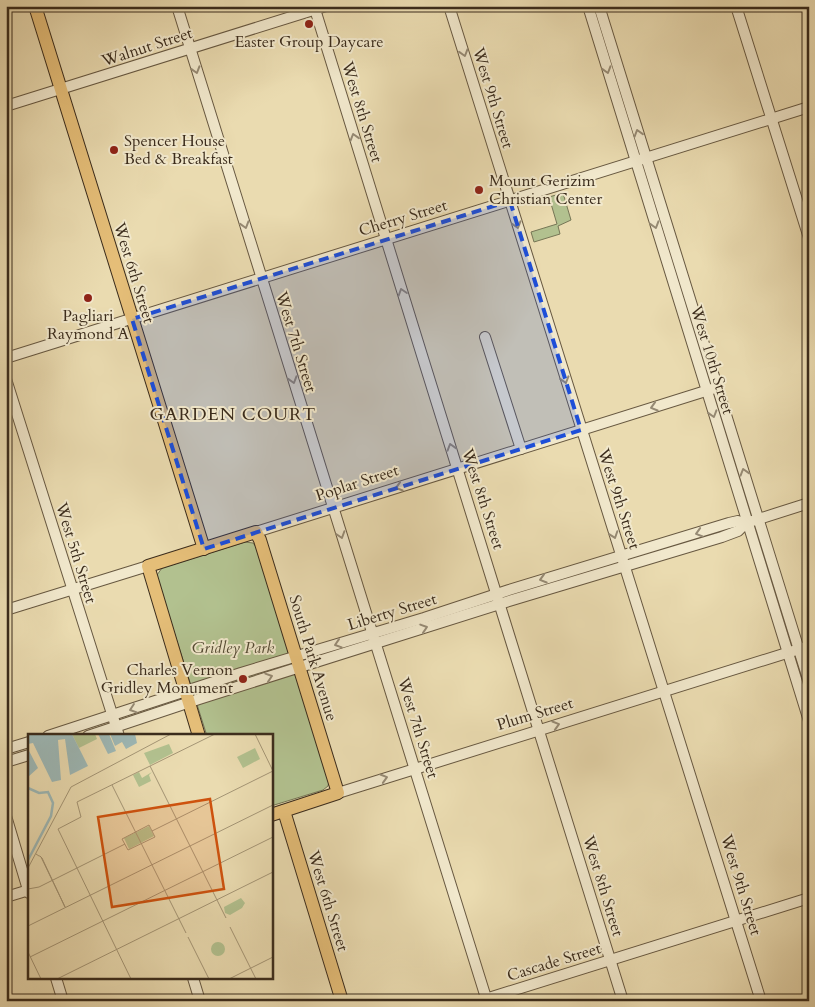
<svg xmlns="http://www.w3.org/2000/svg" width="815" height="1007" viewBox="0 0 815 1007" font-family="Cardo,serif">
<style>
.green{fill:#b2c18f;stroke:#767656}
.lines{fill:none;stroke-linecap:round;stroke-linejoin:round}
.minor-casing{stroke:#675841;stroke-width:12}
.major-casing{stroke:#3b2c1c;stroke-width:14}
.minor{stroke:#f1e8cc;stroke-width:10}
.major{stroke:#e5be78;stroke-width:12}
.oneway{stroke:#968a74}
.marked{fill:#1d4ed8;fill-opacity:0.2;stroke:#1d4ed8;stroke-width:4;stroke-dasharray:10 6;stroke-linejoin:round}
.poi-dot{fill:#8f2418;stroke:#f1e8cc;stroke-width:2}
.labels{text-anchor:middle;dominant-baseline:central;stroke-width:4;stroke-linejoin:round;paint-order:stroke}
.poi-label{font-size:16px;fill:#3b2c1c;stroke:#f1e8cc}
.street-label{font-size:16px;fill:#3b2c1c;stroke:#f1e8cc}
.park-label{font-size:16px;font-style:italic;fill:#534a33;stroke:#f1e8cc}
.neighbourhood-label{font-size:18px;letter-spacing:1px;fill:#3b2c1c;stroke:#f1e8cc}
.inset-river{fill:none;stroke:#9db8b6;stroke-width:2.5}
.inset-road{fill:none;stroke:#a49575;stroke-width:1}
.view{fill:#ce520e;fill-opacity:0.15;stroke:#ce520e;stroke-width:2.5}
.inset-edge{fill:none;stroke:#3b2c1c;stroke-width:2.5}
</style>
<rect width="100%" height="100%" fill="#eadbb0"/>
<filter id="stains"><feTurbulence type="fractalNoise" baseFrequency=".004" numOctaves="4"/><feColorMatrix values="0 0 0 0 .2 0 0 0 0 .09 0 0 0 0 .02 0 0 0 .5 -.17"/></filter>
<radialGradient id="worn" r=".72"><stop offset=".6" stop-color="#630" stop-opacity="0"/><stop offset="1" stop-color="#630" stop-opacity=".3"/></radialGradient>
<g class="green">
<path d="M563,193L571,220L558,226L560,234L534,242L531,232L557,224L549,197Z"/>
<path d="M245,542L253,543L256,547L329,781L328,786L323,790L271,806V736H207L157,578V575L162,568Z"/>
</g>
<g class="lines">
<g class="minor-casing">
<g id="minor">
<path d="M177,6L487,1001"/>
<path d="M314,6C416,338 520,669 623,1001"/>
<path d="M449,6L761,1001"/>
<path d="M588,6L809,721"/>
<path d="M599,6L809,682"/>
<path d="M736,6L809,238"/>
<path d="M6,106L326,6"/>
<path d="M485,337L521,449"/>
<path d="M6,358L809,107"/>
<path d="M6,379L119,736"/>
<path d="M256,532L712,389"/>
<path d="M6,610L148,566"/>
<path d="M48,736L241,673L424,618L509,590L729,523L738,521L746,523L809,503"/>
<path d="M88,736L199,699L509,601L722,537L738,531L746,523"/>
<path d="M6,749L29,742"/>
<path d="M6,762L29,755"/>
<path d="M338,793L809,646"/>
<path d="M6,816L29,893"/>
<path d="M6,897L29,890"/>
<path d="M56,978L63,1001"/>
<path d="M193,978L200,1001"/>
<path d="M479,1001L809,898"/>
</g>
</g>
<g class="major-casing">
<g id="major">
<path d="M35,6L204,549"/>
<path d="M199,736L148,566L256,532L260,540L338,793L271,815"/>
<path d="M284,811L342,1001"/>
</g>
</g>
<use href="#minor" class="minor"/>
<use href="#major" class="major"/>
</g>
<defs><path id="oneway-chevron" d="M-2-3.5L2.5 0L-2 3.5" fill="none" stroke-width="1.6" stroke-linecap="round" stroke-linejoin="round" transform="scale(1.25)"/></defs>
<g class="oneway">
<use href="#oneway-chevron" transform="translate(464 53) rotate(73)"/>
<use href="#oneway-chevron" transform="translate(196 70) rotate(73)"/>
<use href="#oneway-chevron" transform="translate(607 70) rotate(73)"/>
<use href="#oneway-chevron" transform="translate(638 133) rotate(-107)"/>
<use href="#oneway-chevron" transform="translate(354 137) rotate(-107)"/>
<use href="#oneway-chevron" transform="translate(245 225) rotate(73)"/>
<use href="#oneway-chevron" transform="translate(517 225) rotate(73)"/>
<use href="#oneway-chevron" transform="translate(655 225) rotate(73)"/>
<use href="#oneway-chevron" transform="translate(402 292) rotate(-108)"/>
<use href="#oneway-chevron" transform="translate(293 380) rotate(73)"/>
<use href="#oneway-chevron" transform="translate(565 380) rotate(73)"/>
<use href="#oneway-chevron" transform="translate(654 407) rotate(163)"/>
<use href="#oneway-chevron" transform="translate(713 414) rotate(73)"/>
<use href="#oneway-chevron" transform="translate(451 447) rotate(-107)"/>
<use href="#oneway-chevron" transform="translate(744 472) rotate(-107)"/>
<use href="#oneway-chevron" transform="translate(399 487) rotate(163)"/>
<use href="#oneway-chevron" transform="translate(699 533) rotate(163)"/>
<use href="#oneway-chevron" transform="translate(341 535) rotate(72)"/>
<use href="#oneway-chevron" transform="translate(614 535) rotate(71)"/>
<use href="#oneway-chevron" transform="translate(543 579) rotate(163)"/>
<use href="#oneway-chevron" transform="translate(424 628) rotate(-18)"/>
<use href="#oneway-chevron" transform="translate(338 644) rotate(162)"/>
<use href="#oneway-chevron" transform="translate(269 677) rotate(-18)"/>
<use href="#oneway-chevron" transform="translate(133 709) rotate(161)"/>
<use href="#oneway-chevron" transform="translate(556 725) rotate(-17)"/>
<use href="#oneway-chevron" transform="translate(384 778) rotate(-17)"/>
</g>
<path class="marked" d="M510,201L581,430L204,549L132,319Z"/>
<g class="poi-dot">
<circle cx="309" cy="24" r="5"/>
<circle cx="114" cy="150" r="5"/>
<circle cx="479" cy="190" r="5"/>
<circle cx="88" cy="298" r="5"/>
<circle cx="243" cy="679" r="5"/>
</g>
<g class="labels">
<g class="poi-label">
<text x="309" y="42">Easter Group Daycare</text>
<text x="124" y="141" text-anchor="start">Spencer House<tspan x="124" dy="18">Bed &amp; Breakfast</tspan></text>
<text x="489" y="181" text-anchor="start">Mount Gerizim<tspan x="489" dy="18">Christian Center</tspan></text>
<text x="88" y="316">Pagliari<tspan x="88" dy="18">Raymond A</tspan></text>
<text x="233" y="670" text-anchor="end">Charles Vernon<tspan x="233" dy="18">Gridley Monument</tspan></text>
</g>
<g class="street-label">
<text transform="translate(147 47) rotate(-18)">Walnut Street</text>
<text transform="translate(493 98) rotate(73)">West 9th Street</text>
<text transform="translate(362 112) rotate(73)">West 8th Street</text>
<text transform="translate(403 218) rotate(-17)">Cherry Street</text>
<text transform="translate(134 273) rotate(73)">West 6th Street</text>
<text transform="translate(296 342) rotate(73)">West 7th Street</text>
<text transform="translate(712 360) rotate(73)">West 10th Street</text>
<text transform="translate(357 483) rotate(-18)">Poplar Street</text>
<text transform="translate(483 499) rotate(72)">West 8th Street</text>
<text transform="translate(619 499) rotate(72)">West 9th Street</text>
<text transform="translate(76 553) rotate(73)">West 5th Street</text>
<text transform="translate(392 612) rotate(-17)">Liberty Street</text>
<text transform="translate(313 658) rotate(73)">South Park Avenue</text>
<text transform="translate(535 714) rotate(-17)">Plum Street</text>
<text transform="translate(418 728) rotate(73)">West 7th Street</text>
<text transform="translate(741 885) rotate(73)">West 9th Street</text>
<text transform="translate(603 886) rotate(73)">West 8th Street</text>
<text transform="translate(328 901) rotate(73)">West 6th Street</text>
<text transform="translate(554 962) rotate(-17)">Cascade Street</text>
</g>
<g class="park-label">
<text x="233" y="648">Gridley Park</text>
</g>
<g class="neighbourhood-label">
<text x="233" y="414">GARDEN COURT</text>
</g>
</g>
<g transform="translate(28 734)">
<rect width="245" height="245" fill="#eadbb0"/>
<path d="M44,0H67L69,5L51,14ZM141,10L145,19L122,31L116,19ZM227,14L232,25L215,34L209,23ZM111,38L114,44L124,38L121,41L123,47L111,53L105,41ZM121,92L126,102L101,115L96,104ZM213,164L217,169L214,174L202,181L197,179L196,173ZM183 215a7 7 0 1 1 14 0a7 7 0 1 1-14 0Z" fill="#b2c18f"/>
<path d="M0,0H44L60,32L42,41L37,5L30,6L33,46L24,48L5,9L0,10ZM70,0H81L88,17L80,20ZM82,0H107L109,9L98,15L94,8L87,12ZM0,15L10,34L0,43Z" fill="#9db8b6"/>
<path class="inset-river" d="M0,54L11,59L20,58L25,69L23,82L0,126"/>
<path class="inset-road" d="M227,0L245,37M122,32L198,184M84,51L151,185M121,91L127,103L100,116L94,105ZM124,97L245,37M8,120L11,122H12L14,124L37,173L13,123M0,134L43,53L143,0M0,155L11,153L97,110M151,185L158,199M0,192L245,71M202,193L228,245M160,203L181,245M0,218L13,245M2,223L245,103M29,245L245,138M103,245L30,95L53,83L49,68L187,0M201,245L245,223"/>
<path class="view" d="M182,65L196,155L84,173L70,83Z"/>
<rect width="245" height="245" class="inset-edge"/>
</g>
<rect width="815" height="1007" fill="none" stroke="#eadbb0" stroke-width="25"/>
<rect x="8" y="8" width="800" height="992" fill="none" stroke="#3b2c1c" stroke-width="2.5"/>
<rect x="12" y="12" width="790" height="982" fill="none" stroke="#3b2c1c"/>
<rect width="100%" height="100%" filter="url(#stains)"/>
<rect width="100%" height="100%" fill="url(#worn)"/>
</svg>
